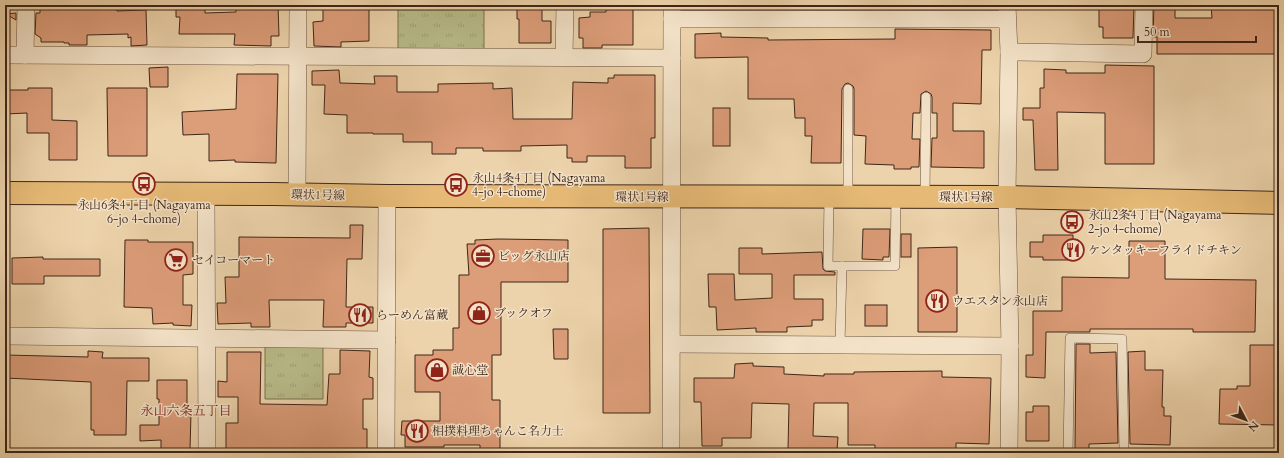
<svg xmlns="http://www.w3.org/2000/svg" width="1284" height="458" viewBox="0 0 1284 458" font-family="Cardo,'Noto Serif JP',serif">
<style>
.park{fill:url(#park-tufts);stroke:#7c7150}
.building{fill:#dc9d79;stroke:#3f2618}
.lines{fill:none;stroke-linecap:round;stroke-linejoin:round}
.service-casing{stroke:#6a513d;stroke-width:10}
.minor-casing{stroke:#6a513d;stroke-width:18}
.primary-casing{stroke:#3f2618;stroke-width:24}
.service{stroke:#f3e2c8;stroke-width:9}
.minor{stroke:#f3e2c8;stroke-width:17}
.primary{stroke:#e6ba76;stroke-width:22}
.labels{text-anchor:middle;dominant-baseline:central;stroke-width:3;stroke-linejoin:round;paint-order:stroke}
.poi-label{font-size:12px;fill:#3f2618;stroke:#f3e2c8;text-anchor:start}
.street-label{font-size:12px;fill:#3f2618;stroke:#f3e2c8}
.neighbourhood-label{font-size:13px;fill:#7a1f14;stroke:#f3e2c8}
</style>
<defs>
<pattern id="park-tufts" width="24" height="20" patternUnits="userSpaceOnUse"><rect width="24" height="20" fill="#b8bc89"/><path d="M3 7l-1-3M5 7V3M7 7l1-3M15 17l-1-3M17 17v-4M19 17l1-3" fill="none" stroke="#9fa176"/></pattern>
</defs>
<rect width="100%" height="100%" fill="#edd3ab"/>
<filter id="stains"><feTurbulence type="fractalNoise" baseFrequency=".005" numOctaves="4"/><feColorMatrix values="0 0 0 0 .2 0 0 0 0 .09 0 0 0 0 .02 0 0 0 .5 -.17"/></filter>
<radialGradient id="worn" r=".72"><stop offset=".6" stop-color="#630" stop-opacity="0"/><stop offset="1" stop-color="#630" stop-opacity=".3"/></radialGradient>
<g class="park">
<path d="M398,5H484V58L398,57Z"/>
<path d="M265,345L323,346V399H265Z"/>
</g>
<g class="building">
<path d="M40,5H117V11L146,10L147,45L131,46V37L128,38V34L87,35V45H69V43H64V42H41V38L35,34L36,13H40Z"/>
<path d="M176,5H205V13L236,12V5H278L279,36H271V46L234,45L235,34H179L180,17H176Z"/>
<path d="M323,5H369V41L341,42V47L314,46L313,22L323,21Z"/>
<path d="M517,5H537V8L542,7V21H551V43H519V19H517Z"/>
<rect x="895" y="5" width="89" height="4"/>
<path d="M1104,5H1134L1133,38H1103V27H1099V9H1104Z"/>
<path d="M1154,5H1175V18H1212L1211,5H1279V54H1157V37H1153Z"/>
<path d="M606,8L633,9V45H602V48H583V38H579V18L590,17V12H606Z"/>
<path d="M16,13V20L6,14Z"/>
<path d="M895,29L991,30V50H982L981,104L953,103V131H984V168L931,167L932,138H937V113H932V97L931,94L926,91L921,94L920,113H913L912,139H920L919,167H911V169H894V165L865,164L866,136L854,135V89L853,86L848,83L845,84L842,89L841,163H811L812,136H805V118H795L794,99H748V57L695,58V34L721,33V37L768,38V40L895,39Z"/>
<path d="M1105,65L1154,66V164H1105V113L1057,112L1058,170H1035L1033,120H1023V108H1040V88H1044V69L1066,70V73H1105Z"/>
<path d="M168,67V87H150L149,68Z"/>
<path d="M339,70L340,83L375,84L374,76H397V92H438V84L493,83V89L512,88L513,119H572L573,82L608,83V78H614V75H655V138H651V168H625V156H587V162H572V158H567V145L521,146V151H483V148H456V154H432V142H403V134H373V133H347V115L324,114L325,85H312V71Z"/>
<path d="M237,74H278L276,163L235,162V160L209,161V134L183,135L182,112L236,109Z"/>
<path d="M28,88H52V120L77,121V160H49V133H27V113L5,114V90H28Z"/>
<path d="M107,88H147V156H108Z"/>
<rect x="713" y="108" width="17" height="38"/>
<path d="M350,225H363L362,259H347L346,307H373V323H346V327H323L324,300H269L270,327H251V323L218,324L217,303H226L225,277H239V237L350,238Z"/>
<path d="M649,228L650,413H603V229Z"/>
<path d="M863,229H890L889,257H883V260L862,259Z"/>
<rect x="901" y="234" width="10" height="23"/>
<path d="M1043,235H1073V257L1068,260H1043V257H1030V242H1043Z"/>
<path d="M498,239L568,240V282H501V355H492V400H500V451H480V445H444V447H405V435H401L402,421H440V392H415V355H433V350H453V328H459V275H469L467,244H475V240Z"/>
<path d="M125,240H148V242H193V274L183,275V305H192L191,326L173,325V323L153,324L152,308L124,307Z"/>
<path d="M1129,241H1165V279L1256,280L1255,332H1193V329H1090V332H1046L1045,378L1026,377V355H1033V311H1062V277L1129,278Z"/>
<path d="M957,247V332H918V248Z"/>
<path d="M739,248H762V254L822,252L823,269L825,271L835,272V275H794V299H823V320H812V326L787,327V332H756V328L717,330L716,307H709L708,274H734L735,300L772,298V274H739Z"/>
<path d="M43,257V259H100V276H44V284H12V258Z"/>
<rect x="865" y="305" width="22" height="21"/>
<path d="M553,329H568V359H554Z"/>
<path d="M1076,344H1090V353L1116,352L1118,443L1089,444V451L1075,450Z"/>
<path d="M1250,345H1279V425L1219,424L1220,389H1237V386H1250Z"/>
<path d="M340,350L370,351L369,377L373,378V399H363V429H367V449H226V423H238V397H218V381L227,382V352H261L260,404L327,405L329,374H340Z"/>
<path d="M88,351L103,352L102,358H149V381H127L126,435H94V430H91V382L5,378V355L88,357Z"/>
<path d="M1145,351V370H1163L1162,407H1164V416H1171L1170,445L1130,444L1128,352Z"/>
<path d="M753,363V366L784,367V374L824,376V374H854V372L942,371V377L991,378L989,444L956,443V451L894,449V450L875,451V445H848V403H814L813,436L838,437L837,450L788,449L789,404L752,403L751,438H722V446H702L701,402H694V378H734L735,364Z"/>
<path d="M157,380H187V413H191L190,450H161V440L140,441V425H159V399H157Z"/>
<path d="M1033,406H1049V441H1026V412H1033Z"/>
</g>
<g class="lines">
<g class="service-casing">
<g id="service">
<path d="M829,197L828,266H895L896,197"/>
<path d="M848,197V89"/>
<path d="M925,197L926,97"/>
<path d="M840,345L842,266"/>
<path d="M1068,453L1070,338L1122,339L1124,453"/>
</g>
</g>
<g class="minor-casing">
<g id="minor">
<path d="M1007,5L1009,52L1007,197L1010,346L1009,453"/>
<path d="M672,19H1007"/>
<path d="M1009,52L1143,54L1144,5"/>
<path d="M5,55L672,58"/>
<path d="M25,55L26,5"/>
<path d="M564,57L565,5"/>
<path d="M206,194L207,453"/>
<path d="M297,194L298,5"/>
<path d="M5,336L387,340"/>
<path d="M672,344L1010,346"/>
<path d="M386,453L387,196"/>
<path d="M671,453L672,5"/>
</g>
</g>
<g class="primary-casing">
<path id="primary" d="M5,193L273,194L387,196L1007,197L1279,203"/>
</g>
<use href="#service" class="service"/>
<use href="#minor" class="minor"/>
<use href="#primary" class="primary"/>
</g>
<defs>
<g id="bus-ring" transform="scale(1.15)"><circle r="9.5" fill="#f3e2c8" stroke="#8f2418" stroke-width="1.5"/><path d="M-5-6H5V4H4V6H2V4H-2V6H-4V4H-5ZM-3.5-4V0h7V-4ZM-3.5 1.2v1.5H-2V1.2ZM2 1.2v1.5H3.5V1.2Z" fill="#8f2418"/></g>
<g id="restaurant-ring" transform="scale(1.15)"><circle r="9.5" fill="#f3e2c8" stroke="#8f2418" stroke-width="1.5"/><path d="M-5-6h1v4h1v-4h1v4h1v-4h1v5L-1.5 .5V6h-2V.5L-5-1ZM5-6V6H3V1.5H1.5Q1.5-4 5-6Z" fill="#8f2418"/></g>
<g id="office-ring" transform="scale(1.15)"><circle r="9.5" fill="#f3e2c8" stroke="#8f2418" stroke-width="1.5"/><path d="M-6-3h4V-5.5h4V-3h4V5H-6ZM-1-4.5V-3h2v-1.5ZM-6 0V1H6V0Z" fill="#8f2418"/></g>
<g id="supermarket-ring" transform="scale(1.15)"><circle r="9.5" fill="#f3e2c8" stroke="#8f2418" stroke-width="1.5"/><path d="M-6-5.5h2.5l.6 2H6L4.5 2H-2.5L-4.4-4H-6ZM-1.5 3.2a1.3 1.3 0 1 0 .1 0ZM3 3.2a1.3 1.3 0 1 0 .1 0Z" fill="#8f2418"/></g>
<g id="shop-ring" transform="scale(1.15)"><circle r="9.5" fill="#f3e2c8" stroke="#8f2418" stroke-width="1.5"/><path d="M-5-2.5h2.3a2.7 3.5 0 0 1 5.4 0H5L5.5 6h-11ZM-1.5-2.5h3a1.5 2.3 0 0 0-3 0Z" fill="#8f2418"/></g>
</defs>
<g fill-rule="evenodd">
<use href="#bus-ring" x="144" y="184"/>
<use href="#bus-ring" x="456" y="185"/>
<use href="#bus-ring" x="1072" y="222"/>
<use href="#restaurant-ring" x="1073" y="250"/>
<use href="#office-ring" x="483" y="256"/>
<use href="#supermarket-ring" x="176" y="260"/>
<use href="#restaurant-ring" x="937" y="301"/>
<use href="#shop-ring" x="479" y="313"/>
<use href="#restaurant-ring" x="360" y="315"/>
<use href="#shop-ring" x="437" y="370"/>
<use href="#restaurant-ring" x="417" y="431"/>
</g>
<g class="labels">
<g class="poi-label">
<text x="472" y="178">永山4条4丁目 (Nagayama<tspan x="472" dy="14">4-jo 4-chome)</tspan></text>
<text x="144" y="205" text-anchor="middle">永山6条4丁目 (Nagayama<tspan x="144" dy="14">6-jo 4-chome)</tspan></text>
<text x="1088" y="215">永山2条4丁目 (Nagayama<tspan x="1088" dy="14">2-jo 4-chome)</tspan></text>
<text x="1088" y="250">ケンタッキーフライドチキン</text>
<text x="498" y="256">ビッグ永山店</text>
<text x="192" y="260">セイコーマート</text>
<text x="952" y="301">ウエスタン永山店</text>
<text x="494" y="313">ブックオフ</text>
<text x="376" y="315">らーめん富蔵</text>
<text x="452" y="370">誠心堂</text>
<text x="432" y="431">相撲料理ちゃんこ名力士</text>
</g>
<g class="street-label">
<text transform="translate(318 195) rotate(1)">環状1号線</text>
<text x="642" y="197">環状1号線</text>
<text x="966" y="197">環状1号線</text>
</g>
<g class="neighbourhood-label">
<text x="186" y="411">永山六条五丁目</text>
</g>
</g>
<rect width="1284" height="458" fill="none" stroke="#edd3ab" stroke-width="20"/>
<rect x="6" y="6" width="1272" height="446" fill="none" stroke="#3f2618" stroke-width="2"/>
<rect x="10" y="10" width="1264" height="438" fill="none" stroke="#3f2618"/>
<g transform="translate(1246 420) rotate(131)" stroke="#f3e2c8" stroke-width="3" paint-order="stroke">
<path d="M0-3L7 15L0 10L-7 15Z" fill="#3f2618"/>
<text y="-6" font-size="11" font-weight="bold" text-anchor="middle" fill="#3f2618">N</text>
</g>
<path d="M1138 36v6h118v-6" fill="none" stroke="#3f2618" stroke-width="2"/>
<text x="1144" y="36" font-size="12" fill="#3f2618" stroke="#f3e2c8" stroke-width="3" paint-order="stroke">50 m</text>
<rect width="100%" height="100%" filter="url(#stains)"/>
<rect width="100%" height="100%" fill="url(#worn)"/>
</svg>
